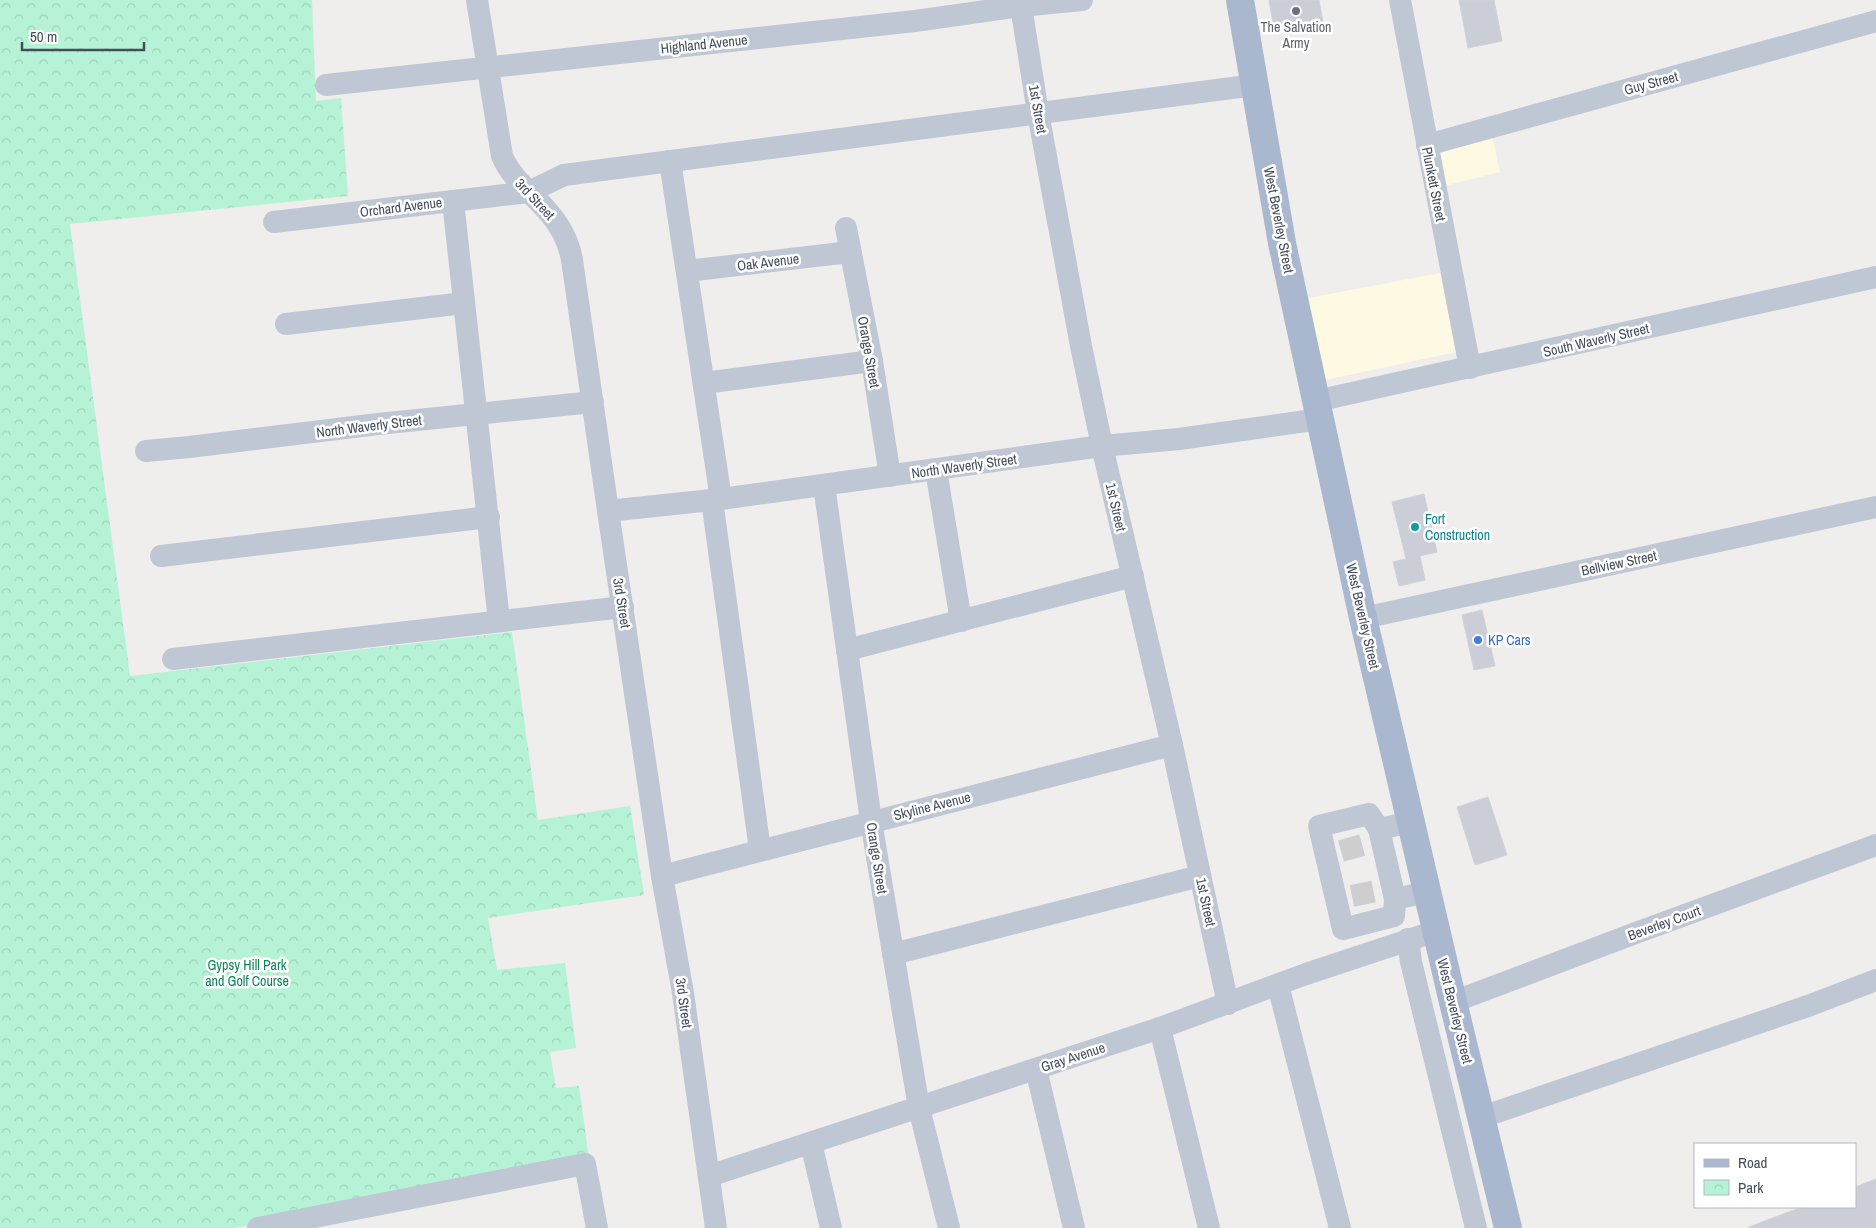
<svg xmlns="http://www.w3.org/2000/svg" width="1876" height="1228" viewBox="0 0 1876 1228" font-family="'Archivo Narrow',sans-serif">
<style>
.commercial{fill:#fef9e3}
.park{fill:url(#park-crowns)}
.building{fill:#cbced6;stroke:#d0d2da}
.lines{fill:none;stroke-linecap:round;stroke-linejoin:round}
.minor-tunnel{stroke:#cecdd0;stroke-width:22;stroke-dasharray:22 11;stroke-linecap:butt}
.minor{stroke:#bfc7d4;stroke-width:22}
.major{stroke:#aab8cf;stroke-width:28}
.worship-dot{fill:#6b7280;stroke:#fff;stroke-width:2}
.culture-dot{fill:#0f9aa8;stroke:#fff;stroke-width:2}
.shop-dot{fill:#3f7fe0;stroke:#fff;stroke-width:2}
.labels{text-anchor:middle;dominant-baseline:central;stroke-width:5;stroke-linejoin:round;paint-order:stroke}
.worship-label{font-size:14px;fill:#5b616d;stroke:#fff}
.street-label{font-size:14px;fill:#444d5c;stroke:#fff}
.culture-label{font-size:14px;fill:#0d838f;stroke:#fff;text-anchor:start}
.shop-label{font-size:14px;fill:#366cbe;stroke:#fff;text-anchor:start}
.park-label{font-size:14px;fill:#0d8559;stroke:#fff}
</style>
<defs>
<pattern id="park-crowns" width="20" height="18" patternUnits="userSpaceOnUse" patternTransform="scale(1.25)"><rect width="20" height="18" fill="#b6f3d6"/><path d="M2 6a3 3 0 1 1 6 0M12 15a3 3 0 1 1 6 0" fill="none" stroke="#9ed2ba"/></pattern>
</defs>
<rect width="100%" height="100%" fill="#f0eded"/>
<g class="commercial">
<path d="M1492,135L1500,172L1444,186L1437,149Z"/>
<path d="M1440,273L1456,352L1321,381L1303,299Z"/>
</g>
<path class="park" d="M0,0H312L316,101L341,98L348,196L70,224L130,676L512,632L538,820L630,806L644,895L488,918L497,970L565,963L576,1048L550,1052L556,1088L579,1086L589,1159L236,1228H0Z"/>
<g class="building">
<path d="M1269,0H1319L1323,22L1274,30Z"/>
<path d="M1459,0H1494L1502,41L1468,48Z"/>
<path d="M1424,494L1437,552L1420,556L1425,580L1399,586L1393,562L1406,559L1392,502Z"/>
<path d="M1482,610L1495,666L1474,670L1462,615Z"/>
<path d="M1488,797L1507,855L1475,865L1457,807Z"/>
<path d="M1876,1179V1228H1749V1227L1802,1207H1855V1187Z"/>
</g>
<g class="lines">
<g class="minor-tunnel">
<path d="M1341,851L1370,843"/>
<path d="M1352,896L1381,890"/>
</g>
<g class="minor">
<path d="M477,0L502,156C512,180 534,194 550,214C561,227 569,243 572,260L608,511L662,876L683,993L716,1228"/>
<path d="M1400,0L1470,368"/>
<path d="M1021,6L1038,113L1081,346L1102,446L1172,745L1228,1004"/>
<path d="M326,85L915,21L1021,6L1082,0"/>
<path d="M1427,145L1876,21"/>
<path d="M670,161L721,499"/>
<path d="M453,201L499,621"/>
<path d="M274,222L529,192L564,175L1255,85"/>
<path d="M846,228L872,361L890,476"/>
<path d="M687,271L850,252"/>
<path d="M286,324L464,303"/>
<path d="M704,383L872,361"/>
<path d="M1316,401L1876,277"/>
<path d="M146,451L189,447L378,424L593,402"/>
<path d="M936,470L961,621"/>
<path d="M824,485L871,821L919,1108L949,1228"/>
<path d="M712,500L760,850"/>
<path d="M608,511L721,499L1102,446L1179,439L1320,419"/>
<path d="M161,556L489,517"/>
<path d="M1363,618L1876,507"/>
<path d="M847,650L1133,576"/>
<path d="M173,659L623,607"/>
<path d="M1411,822L1379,829L1395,899L1427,892"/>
<path d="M1379,829L1369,814L1319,826L1343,929L1394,916L1395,899"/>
<path d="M662,876L1172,745"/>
<path d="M1408,939L1411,962L1476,1228"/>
<path d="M893,954L1200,876"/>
<path d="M1278,985L1340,1228"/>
<path d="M1453,1002L1633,934L1876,845"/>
<path d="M1160,1028L1209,1228"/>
<path d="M1036,1069L1074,1228"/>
<path d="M1482,1117L1808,1006L1876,980"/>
<path d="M811,1143L831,1228"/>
<path d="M709,1176L1160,1028L1306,974L1436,931"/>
<path d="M258,1228L585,1164L597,1228"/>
</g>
<path class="major" d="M1240,0L1282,243L1363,618L1453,1002L1508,1228"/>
</g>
<circle class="worship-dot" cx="1296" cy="11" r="5"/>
<circle class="culture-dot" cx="1415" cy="527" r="5"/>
<circle class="shop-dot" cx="1478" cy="640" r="5"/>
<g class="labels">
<g class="worship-label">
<text x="1296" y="27">The Salvation<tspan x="1296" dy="16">Army</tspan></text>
</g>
<g class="street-label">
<text transform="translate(704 44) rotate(-6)">Highland Avenue</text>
<text transform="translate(1651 83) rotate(-15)">Guy Street</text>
<text transform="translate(1038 109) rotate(80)">1st Street</text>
<text transform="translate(1434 184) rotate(79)">Plunkett Street</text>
<text transform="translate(535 199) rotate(47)">3rd Street</text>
<text transform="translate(401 207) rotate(-7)">Orchard Avenue</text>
<text transform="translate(1279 220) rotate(79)">West Beverley Street</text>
<text transform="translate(768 262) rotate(-7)">Oak Avenue</text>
<text transform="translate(1596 340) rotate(-13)">South Waverly Street</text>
<text transform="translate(869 352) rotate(80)">Orange Street</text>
<text transform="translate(369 426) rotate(-7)">North Waverly Street</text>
<text transform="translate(964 466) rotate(-8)">North Waverly Street</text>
<text transform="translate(1116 507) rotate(77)">1st Street</text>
<text transform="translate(1619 563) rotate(-12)">Bellview Street</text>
<text transform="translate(622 603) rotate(81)">3rd Street</text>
<text transform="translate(1363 616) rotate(77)">West Beverley Street</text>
<text transform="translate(932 806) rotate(-14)">Skyline Avenue</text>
<text transform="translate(877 858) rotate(81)">Orange Street</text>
<text transform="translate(1206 902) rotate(78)">1st Street</text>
<text transform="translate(1664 923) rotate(-20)">Beverley Court</text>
<text transform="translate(684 1003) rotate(82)">3rd Street</text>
<text transform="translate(1455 1011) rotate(76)">West Beverley Street</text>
<text transform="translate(1073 1057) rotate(-18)">Gray Avenue</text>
</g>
<g class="culture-label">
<text x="1425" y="519">Fort<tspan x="1425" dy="16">Construction</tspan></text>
</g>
<g class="shop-label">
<text x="1488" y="640">KP Cars</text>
</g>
<g class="park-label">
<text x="247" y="965">Gypsy Hill Park<tspan x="247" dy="16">and Golf Course</tspan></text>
</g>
</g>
<rect x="1694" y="1143" width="162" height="65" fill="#ffffff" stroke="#b4b8be"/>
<rect x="1704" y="1159" width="25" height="8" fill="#aab8cf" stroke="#b4b8be"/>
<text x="1738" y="1168" font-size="15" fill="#444d5c">Road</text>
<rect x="1704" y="1180" width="25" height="15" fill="url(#park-crowns)" stroke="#b4b8be"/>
<text x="1738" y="1193" font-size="15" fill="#444d5c">Park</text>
<path d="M22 42v8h122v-8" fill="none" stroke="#444d5c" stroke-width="2.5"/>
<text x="30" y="42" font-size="15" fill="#444d5c" stroke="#ffffff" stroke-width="4" paint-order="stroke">50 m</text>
</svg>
